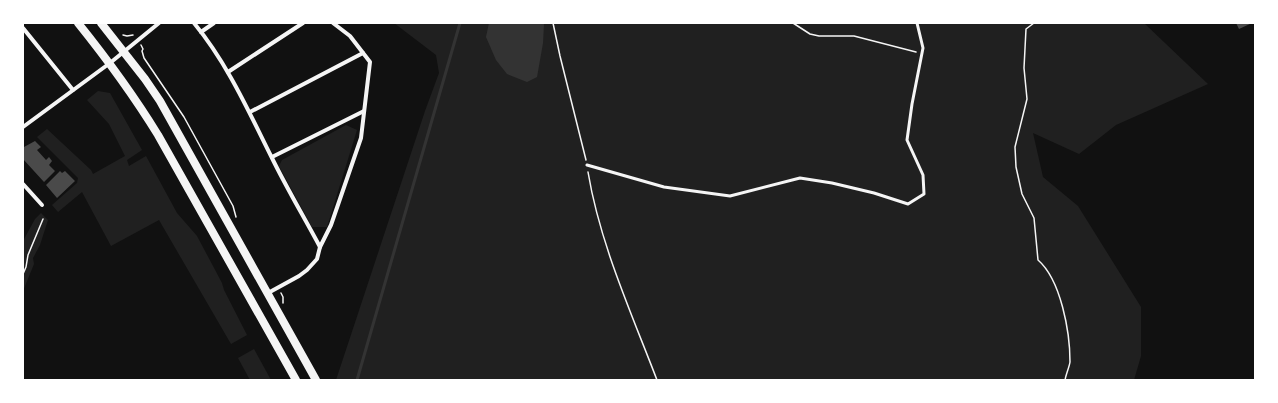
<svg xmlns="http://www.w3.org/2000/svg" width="1278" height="403" viewBox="0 0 1278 403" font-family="'Nunito Sans',sans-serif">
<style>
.green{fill:#202020}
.water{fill:#333}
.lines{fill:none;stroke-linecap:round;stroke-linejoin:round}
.stream{stroke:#333;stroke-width:3}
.building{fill:#4a4a4a}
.path{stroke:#f5f5f5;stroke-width:1.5}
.service{stroke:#f5f5f5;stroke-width:3}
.minor{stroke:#f5f5f5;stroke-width:4}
.secondary{stroke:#f5f5f5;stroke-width:8}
</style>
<rect width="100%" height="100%" fill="#111"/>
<g class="green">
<path d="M394,23H1144L1208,84L1116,125L1079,154L1033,133L1043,177L1078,206L1141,307V356L1134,380H336L425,111L439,73L436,55Z"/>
<path d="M98,91L110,93L142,150L127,160L129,166L146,156L177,213L197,236L222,283L224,290L247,335L231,344L159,220L111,246L82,192L58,212L52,205L77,183L78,178L37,137L47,129L91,170L93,174L125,156L109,124L87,100Z"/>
<path d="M346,125L357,130L327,227H312L279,166L282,160Z"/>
<path d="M41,213L48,220L40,245L33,258L34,264L23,291V241L35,219Z"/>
<path d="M254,349L271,380H250L238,358Z"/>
</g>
<path class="water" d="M489,23H544L543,43L537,77L527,82L507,74L496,60L486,37Z"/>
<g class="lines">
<path class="stream" d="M357,380L460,23"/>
</g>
<g class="building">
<path d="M1236,23H1252L1239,29Z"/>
<path d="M35,141L41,147L37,150L46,160L49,157L52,161L49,165L55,171L44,182L23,159L24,147Z"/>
<path d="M60,171L62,173L65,171L75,181L57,198L46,185Z"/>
</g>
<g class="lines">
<g class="path">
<path d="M553,23L560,56L586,160"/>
<path d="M793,23L810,34L819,36H854L916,52"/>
<path d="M1034,23L1026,29L1024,68L1027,99L1015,147L1016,167L1022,194L1034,218L1038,260C1061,280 1070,332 1070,362C1069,368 1066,374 1065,380"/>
<path d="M123,35L127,36L133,35"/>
<path d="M141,45L143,49L142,51L144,58L184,117L233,206L236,217"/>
<path d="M588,172C600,244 631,312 657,380"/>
<path d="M23,274L26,267L28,255L43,219"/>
<path d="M281,293L283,297V303"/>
</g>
<path class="service" d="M587,165L664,187L730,196L800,178L832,183L874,193L908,204L924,194L923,175L907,140L912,104L923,48L917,23"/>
<g class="minor">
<path d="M194,23C227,63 248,110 271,156C286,187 304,217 320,247"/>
<path d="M23,28L73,90"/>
<path d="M201,32L214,23"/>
<path d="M228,72L303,23"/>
<path d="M250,112L363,53"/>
<path d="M23,127L110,63L159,23"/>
<path d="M272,157L364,111"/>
<path d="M23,184L42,205"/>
<path d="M268,293L299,276L307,270L317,259L320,247L331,225L361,138L370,62L350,36L333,23"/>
</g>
<g class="secondary">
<path d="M78,23C107,59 134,96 158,135L296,380"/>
<path d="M101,23L145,79L160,101L316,380"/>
</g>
</g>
<rect width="1278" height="403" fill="none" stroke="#ffffff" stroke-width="48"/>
</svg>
